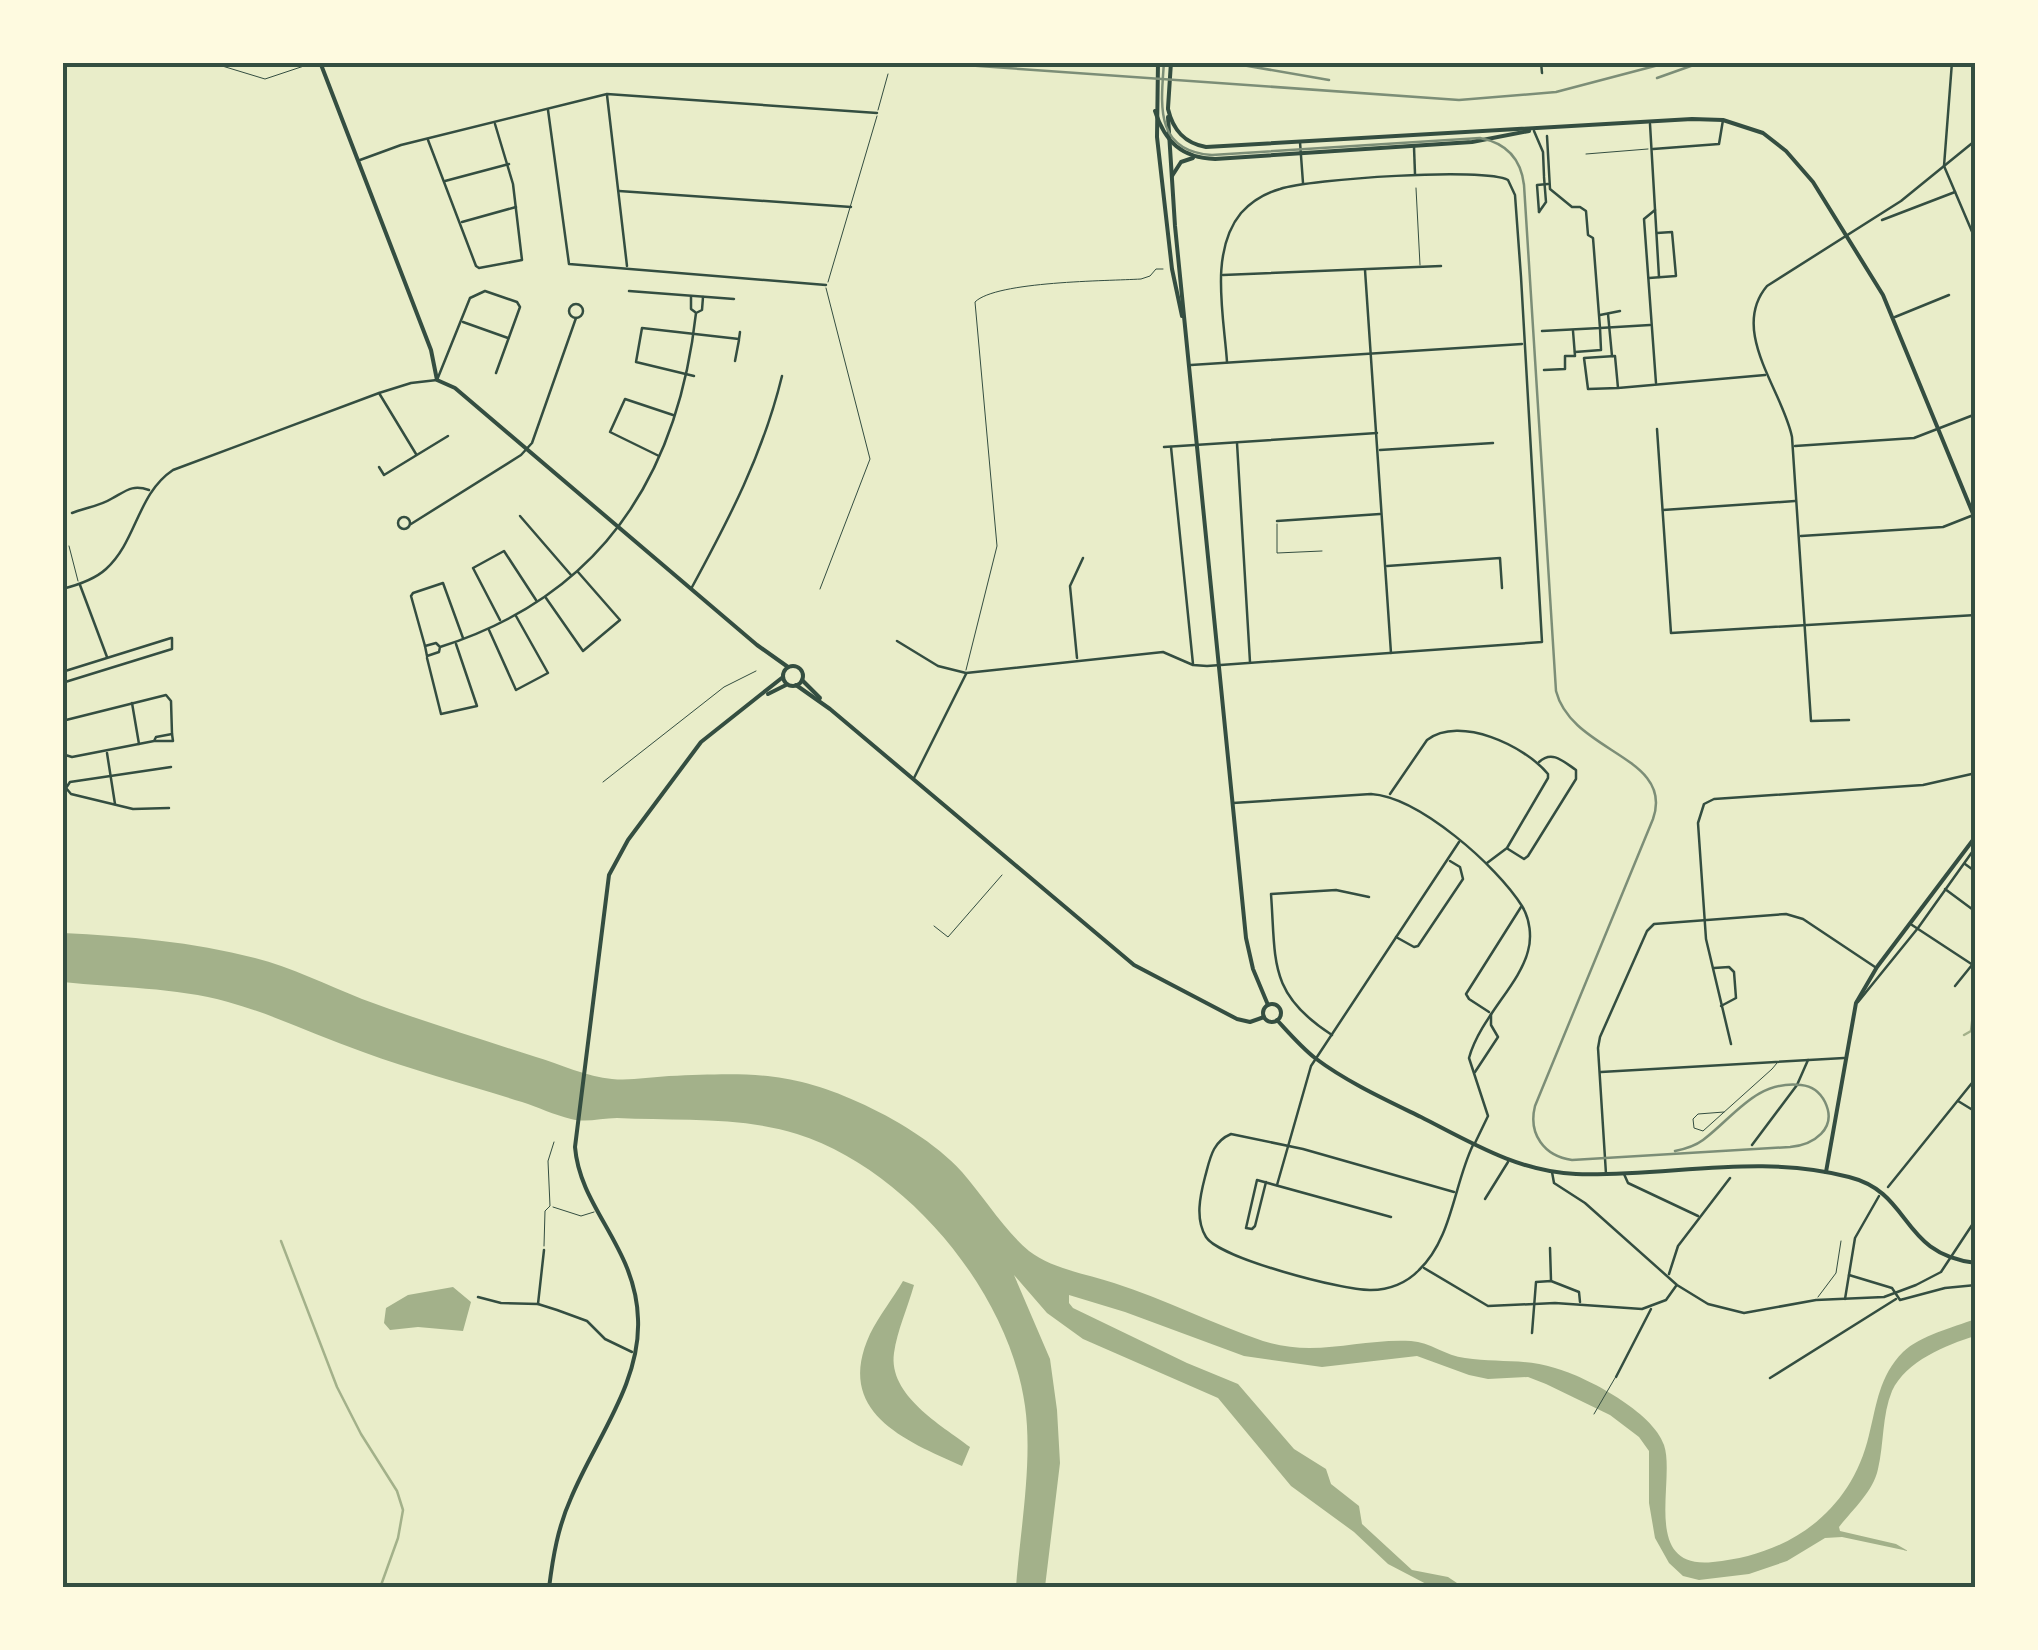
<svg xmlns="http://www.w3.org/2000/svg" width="2038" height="1650" viewBox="0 0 2038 1650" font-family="'Public Sans',sans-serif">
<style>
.water{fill:#a3b18a}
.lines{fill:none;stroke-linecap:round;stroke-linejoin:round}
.stream{stroke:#a3b18a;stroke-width:2.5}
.service{stroke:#344e41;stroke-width:1}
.pedestrian{stroke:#344e41;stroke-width:2.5}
.minor{stroke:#344e41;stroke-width:2.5}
.tertiary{stroke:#344e41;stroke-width:4}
.tram{stroke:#7c8e77;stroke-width:2.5}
.rail{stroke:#7c8e77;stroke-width:2.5}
.neatline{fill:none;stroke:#344e41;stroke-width:4}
</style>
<rect width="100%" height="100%" fill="#e9edc9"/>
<g class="water">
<path d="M63,933C127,936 193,942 255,958C291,967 327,985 362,999C419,1020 477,1038 536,1057C559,1064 588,1077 612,1079C630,1081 650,1077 669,1076C744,1073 788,1070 858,1102C894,1118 936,1143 962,1172C983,1196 1005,1231 1029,1251C1052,1269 1087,1274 1114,1283C1165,1299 1213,1324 1263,1341C1316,1358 1360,1338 1411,1341C1430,1342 1446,1356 1465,1358C1496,1363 1523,1358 1555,1368C1587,1377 1653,1412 1664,1445C1676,1480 1640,1570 1713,1562C1789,1555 1851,1512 1869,1435C1877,1404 1879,1376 1903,1352C1921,1335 1952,1328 1975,1319V1336C1946,1345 1906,1361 1892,1391C1882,1415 1884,1444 1878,1469C1873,1492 1853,1509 1839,1527L1840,1531L1896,1544L1908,1551L1842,1537L1825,1538L1787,1561L1749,1574L1699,1580L1683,1576L1669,1563L1655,1538L1649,1503V1451L1639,1437L1610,1415L1546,1384L1528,1377L1488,1379L1469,1375L1417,1356L1322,1367L1244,1356L1125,1312L1069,1295V1303L1073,1308L1187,1363L1238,1384L1294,1449L1326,1469L1331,1484L1359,1506L1362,1524L1412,1570L1448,1577L1463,1587H1432L1388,1564L1354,1532L1291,1486L1218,1398L1083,1339L1047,1313L1014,1275L1050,1359L1057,1410L1060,1463L1045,1587H1016C1020,1531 1033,1462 1025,1406C1009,1292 907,1169 797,1134C741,1116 675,1121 617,1118C601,1118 586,1123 571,1119C554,1115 538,1107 522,1102C468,1085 415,1071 363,1052C317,1036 275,1015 228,1002C175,987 117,988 63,982Z"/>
<path d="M903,1281L914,1285C908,1307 897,1331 894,1353C888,1395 941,1425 970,1447L962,1466C904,1440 834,1412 870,1334C879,1316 893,1298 903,1281Z"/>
<path d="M453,1287L471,1302L463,1331L418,1327L390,1330L384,1323L386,1308L408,1295Z"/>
</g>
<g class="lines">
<g class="stream">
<path d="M1964,1035L1971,1031L1976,989"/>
<path d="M281,1241L337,1387L361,1434L397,1491L403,1510L398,1538L380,1588"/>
</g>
<g class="service">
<path d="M209,62L265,79L316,62"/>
<path d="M878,110L888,74"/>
<path d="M1586,154L1648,149"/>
<path d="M1416,188L1420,265"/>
<path d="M828,282L877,116"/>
<path d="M1277,524V553L1322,551"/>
<path d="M69,546L78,581"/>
<path d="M820,589L870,459L826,288"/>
<path d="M966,670L997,546L975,302C996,281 1108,281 1141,279L1150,276L1156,269H1163"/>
<path d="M603,782L724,687L756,671"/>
<path d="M934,926L948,937L1002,875"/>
<path d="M1724,1112L1698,1114L1693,1119L1694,1128L1703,1131L1772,1069L1777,1063"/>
<path d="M553,1207L581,1216L594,1212"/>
<path d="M544,1246L545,1211L550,1206L548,1161L554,1142"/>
<path d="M1818,1297L1836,1273L1841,1241"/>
<path d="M1594,1414L1615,1378"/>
</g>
<g class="pedestrian">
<path d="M1541,62L1542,73"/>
<path d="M1539,212L1537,185L1548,184"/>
<path d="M1539,212L1546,202L1544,177"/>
<path d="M1608,314L1612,356"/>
<path d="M1600,315L1620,311"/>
<path d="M1542,331L1600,328L1593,238L1588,235L1586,211L1580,207H1572L1550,189L1547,136"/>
<path d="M1575,352L1601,350L1600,328L1650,325"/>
<path d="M1544,370L1565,369V356H1575L1573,331"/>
<path d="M80,585L107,657"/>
<path d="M62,672L171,638"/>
</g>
<g class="minor">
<path d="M1952,62L1944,166L1976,241"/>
<path d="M607,95L627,266"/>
<path d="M548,110L569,264L826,285"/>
<path d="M1650,124L1659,277"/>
<path d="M1534,131L1543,152L1544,176"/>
<path d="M428,140L476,266L479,268L522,260L513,184L495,124"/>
<path d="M1300,142L1303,183"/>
<path d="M1414,147L1415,174"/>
<path d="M1653,149L1719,144L1723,120"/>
<path d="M360,160L401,145L607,94L877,113"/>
<path d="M445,181L509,164"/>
<path d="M619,191L851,207"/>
<path d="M1655,210L1644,219L1656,383"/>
<path d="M1882,220L1955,192"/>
<path d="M462,222L516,207"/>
<path d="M1365,270L1391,653"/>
<path d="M1223,275L1441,266"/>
<path d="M1649,278L1676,276L1672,232L1657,233"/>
<path d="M629,291L734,299"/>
<path d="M691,297V309L695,312"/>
<circle cx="576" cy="311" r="7"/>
<path d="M1895,317L1949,295"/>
<path d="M463,322L508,338"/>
<path d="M735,361L739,340"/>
<path d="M1191,365L1522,344"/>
<path d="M694,376L636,362L642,328L739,339L740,332"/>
<path d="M1618,388L1588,389L1584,358L1615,356L1618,388L1765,375"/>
<path d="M379,393L416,454"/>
<path d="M1657,429L1671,633L1976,615"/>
<path d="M1237,443L1250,662"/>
<path d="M1795,446L1914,438L1976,414"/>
<path d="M1164,447L1377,433"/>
<path d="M1171,447L1193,664"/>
<path d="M1380,450L1493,443"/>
<path d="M659,456L610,432L625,399L673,415"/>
<path d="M379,467L384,475L448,436"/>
<path d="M1663,510L1795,501"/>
<path d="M72,513C84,508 100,506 111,499C126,491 132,484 149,490"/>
<path d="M520,516L571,575"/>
<circle cx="404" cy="523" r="6"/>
<path d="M1277,521L1380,514"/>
<path d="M411,524L521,455L532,443L576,318"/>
<path d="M1801,536L1943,527L1976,514"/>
<path d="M1387,566L1500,558L1502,588"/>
<path d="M62,589C78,585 94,580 106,569C137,541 137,494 173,470L379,393L411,383L437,380L470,298L485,291L517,302L520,307L496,373"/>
<path d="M691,589C729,519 763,454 782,376"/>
<path d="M546,598L583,651L620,620L578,572"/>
<path d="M500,620L473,568L504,551L536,600"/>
<path d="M489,630L516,690L548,673L516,616"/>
<path d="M897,641L938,666L966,673L1163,652L1193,665L1207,666L1542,642L1521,277L1515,195L1508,180C1485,167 1309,179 1280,189C1266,193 1251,202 1241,213C1209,252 1224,316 1227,362"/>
<path d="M425,646L411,596L413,593L443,583L463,638"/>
<path d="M440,647L439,652L427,656L425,646L436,643L440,647C601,596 678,475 696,313L702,310L703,297"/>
<path d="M427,658L441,714L477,706L456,644"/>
<path d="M1077,658L1070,586L1083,558"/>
<path d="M62,683L172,649V638"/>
<path d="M132,703L139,744"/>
<path d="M1849,720L1811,721L1792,437C1783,391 1729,331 1767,286L1901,201L1976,140"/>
<path d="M62,721L166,695L171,701L172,734"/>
<path d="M107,753L115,804"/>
<path d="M62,754L72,757L154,741L156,737L172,734L173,741H154"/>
<path d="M914,778L966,674"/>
<path d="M1390,794L1427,740C1460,715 1525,746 1548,774V778L1507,848L1487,863"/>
<path d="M1233,803L1371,794C1419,797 1497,866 1522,906C1530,919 1532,937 1528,951C1520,984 1480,1018 1469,1058L1488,1116L1475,1143"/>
<path d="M169,808L133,809L71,794L66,788L70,782L171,767"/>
<path d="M1508,849L1524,859L1528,856L1576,779V770C1563,761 1552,750 1539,762"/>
<path d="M1965,864L1976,872"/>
<path d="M1945,889L1976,912"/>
<path d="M1912,925L1976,967"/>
<path d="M1396,937L1414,947L1418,946L1463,879L1460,867L1450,861"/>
<path d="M1714,968L1729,967L1734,972L1736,998L1721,1006"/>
<path d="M1955,986L1976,960"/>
<path d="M1858,1002L1918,928L1975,848"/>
<path d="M1489,1012L1469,999L1466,994L1521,907"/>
<path d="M1332,1035C1268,994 1276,962 1271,894L1336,890L1369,897"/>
<path d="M1731,1044L1706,939L1698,823L1704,804L1714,799L1923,785L1976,773"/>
<path d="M1475,1072L1498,1037L1491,1025V1014"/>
<path d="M1601,1072L1844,1058"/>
<path d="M1958,1101L1976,1112"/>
<path d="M1752,1145L1797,1085L1808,1060"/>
<path d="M1552,1172L1554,1183L1585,1203L1677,1285L1708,1304L1744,1313L1816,1300L1884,1297L1916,1285L1941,1272L1976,1219"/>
<path d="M1606,1174L1598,1048L1600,1037L1647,931L1654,924L1786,914L1803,919L1875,967"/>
<path d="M1624,1174L1628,1183L1698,1216"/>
<path d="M1266,1182L1255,1226L1252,1229L1246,1228L1257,1180L1391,1217"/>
<path d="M1277,1185L1311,1066L1459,842"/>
<path d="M1888,1187L1976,1078"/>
<path d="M1454,1192L1303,1149L1231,1134C1212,1142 1210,1159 1205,1177C1200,1196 1195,1219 1206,1237C1219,1258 1344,1291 1371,1290C1389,1290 1407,1283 1419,1270C1452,1239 1454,1184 1473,1145"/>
<path d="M1485,1199L1508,1162"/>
<path d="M1550,1248L1551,1280"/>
<path d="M1424,1268L1488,1306L1555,1303L1642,1309L1666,1300L1676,1286"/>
<path d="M1669,1274L1678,1246L1730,1178"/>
<path d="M1849,1275L1892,1288L1900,1300L1945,1288L1976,1285"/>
<path d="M478,1297L501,1303L538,1304L557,1310L587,1321L605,1339L632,1352"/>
<path d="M1845,1299L1855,1238L1879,1196"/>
<path d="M538,1304L544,1250"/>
<path d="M1532,1333L1536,1282L1551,1281L1579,1292L1580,1302"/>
<path d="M1616,1377L1651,1309"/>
<path d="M1770,1378L1896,1299"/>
</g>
<g class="tertiary">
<path d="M320,62L431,350L437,380L455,388L757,645L788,667"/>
<path d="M1158,62L1157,137L1172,269L1182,316"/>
<path d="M1168,108L1171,62"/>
<path d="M1168,109C1173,130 1184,143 1206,147L1692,119L1723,120L1763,133L1786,151L1813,182L1883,295L1976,521"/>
<path d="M1155,111C1165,142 1182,158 1215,159L1472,142L1529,131"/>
<path d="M1168,117L1175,226L1246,938L1253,969L1268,1005"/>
<path d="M1172,176L1181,162L1193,158"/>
<circle cx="793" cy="676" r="10"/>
<path d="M802,680L820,698"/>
<path d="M796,685L830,709L1134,965L1237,1019L1250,1022L1264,1017"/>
<path d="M768,694L786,685"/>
<circle cx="1272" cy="1013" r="9"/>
<path d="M1277,1020C1289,1033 1301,1047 1315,1058C1347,1082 1384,1099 1421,1117C1470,1142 1519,1172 1576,1174C1668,1177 1759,1153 1849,1177C1913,1193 1899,1254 1976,1263"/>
<path d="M1826,1172L1856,1003L1877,967L1976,836"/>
<path d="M549,1588C553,1556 558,1527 571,1498C595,1440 641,1383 638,1319C636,1247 580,1209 575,1147L609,875L628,840L701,742L783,677"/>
</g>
<path class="tram" d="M1164,62C1161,105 1154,151 1212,155L1480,138C1506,143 1521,159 1524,185L1556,691C1572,753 1675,756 1653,819L1535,1106C1528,1134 1544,1156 1572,1160L1790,1147C1813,1145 1838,1129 1825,1102C1820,1092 1811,1086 1801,1085C1756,1080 1735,1116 1703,1140C1695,1146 1685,1149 1675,1151"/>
<g class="rail">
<path d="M922,62L1459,100L1556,92L1670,62"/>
<path d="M1225,62L1329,80"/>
<path d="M1657,78L1702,62"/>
</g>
</g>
<rect width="2038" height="1650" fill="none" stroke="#fefae0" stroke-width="130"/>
<rect x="65" y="65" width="1908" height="1520" class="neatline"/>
</svg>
